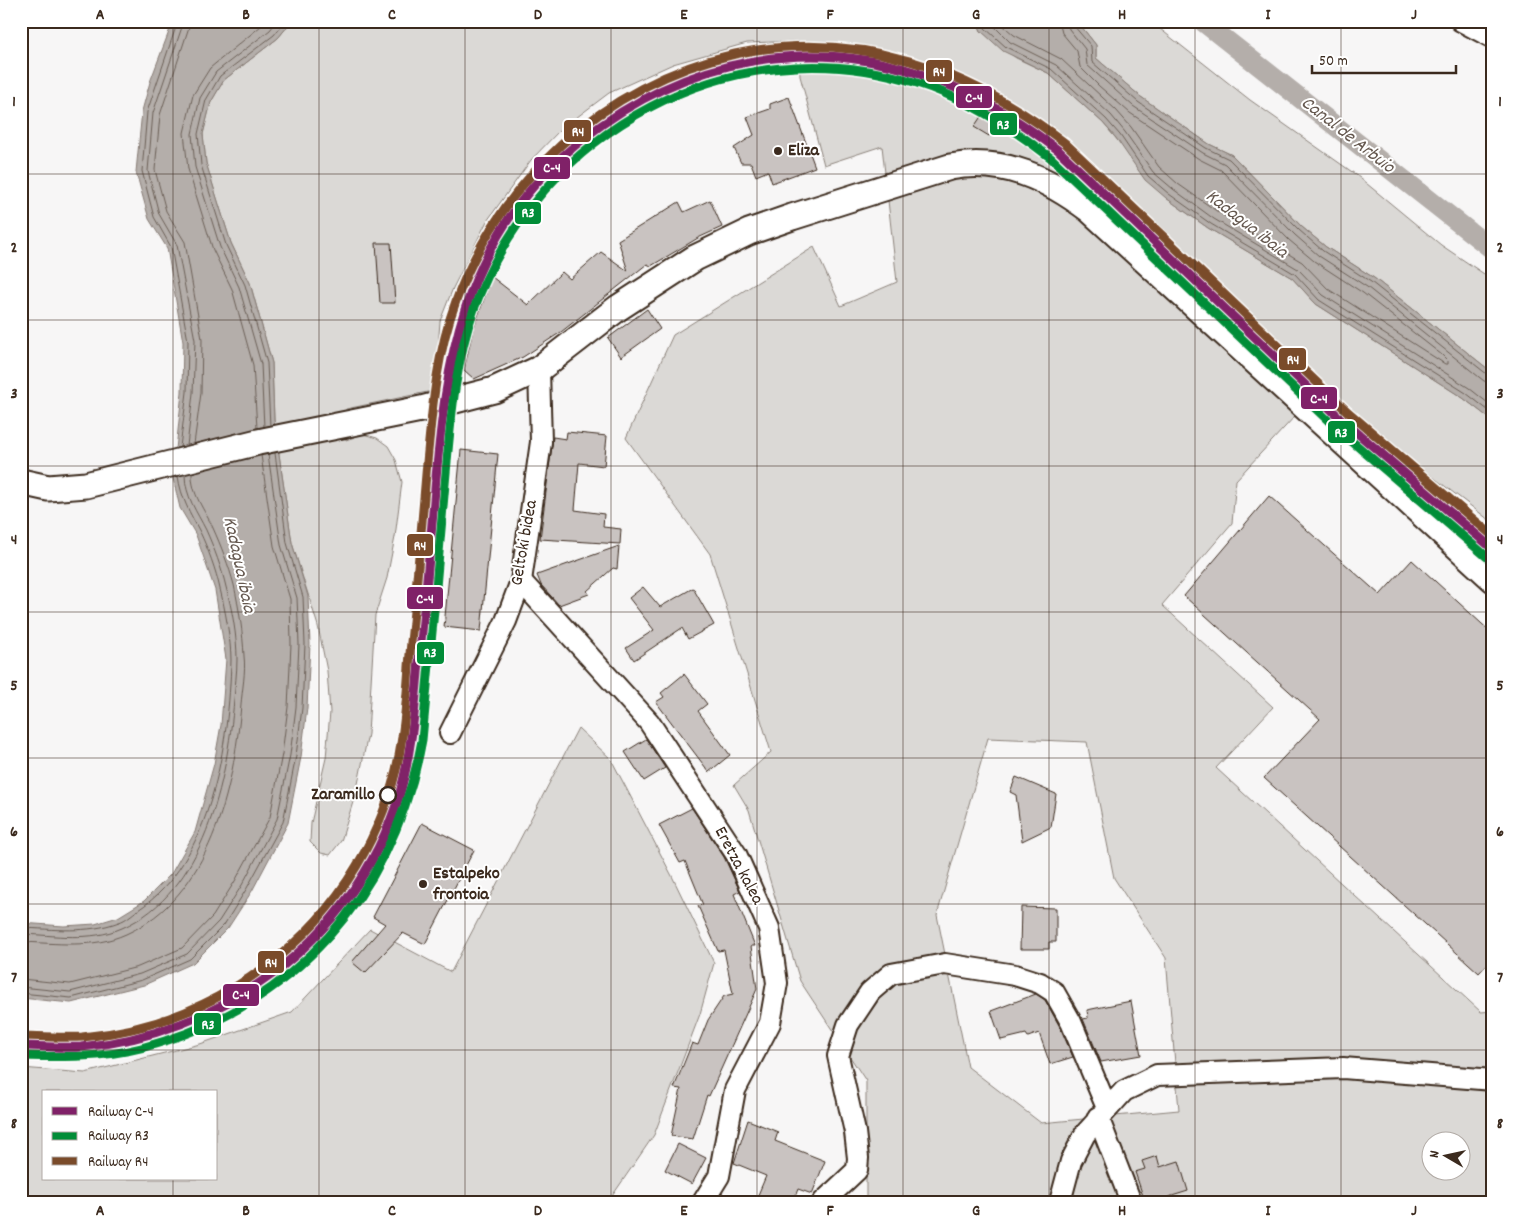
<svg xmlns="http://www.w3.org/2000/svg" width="1514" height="1223" viewBox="0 0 1514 1223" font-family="Dekko,sans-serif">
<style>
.green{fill:#dbd9d6;stroke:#8b827a;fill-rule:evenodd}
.water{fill:#b4aeaa;stroke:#847972}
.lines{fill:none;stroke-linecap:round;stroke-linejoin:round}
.shore{stroke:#6b5f56;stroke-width:1}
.canal{stroke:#b4aeaa;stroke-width:20}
.building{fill:#c9c3c1;stroke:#3b2a1e}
.minor-casing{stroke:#3b2a1e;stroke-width:24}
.tertiary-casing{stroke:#3b2a1e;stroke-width:29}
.minor{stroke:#fff;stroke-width:20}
.tertiary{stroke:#fff;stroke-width:25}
.rail-casing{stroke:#3b2a1e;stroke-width:5.5}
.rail{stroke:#fff;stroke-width:4;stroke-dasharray:11;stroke-linecap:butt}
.rail-1-casing{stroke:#fff;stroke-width:12}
.rail-2-casing{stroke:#fff;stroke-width:12}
.rail-3-casing{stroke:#fff;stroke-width:12}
.rail-1{stroke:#802168;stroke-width:9}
.rail-2{stroke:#028d38;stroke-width:9}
.rail-3{stroke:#7a4b2a;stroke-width:9}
.grid{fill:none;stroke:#3b2a1e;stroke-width:1;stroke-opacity:0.55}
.poi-dot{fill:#3b2a1e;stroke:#fff;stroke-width:2}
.stop-dot{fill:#fff;stroke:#3b2a1e;stroke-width:2.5}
.labels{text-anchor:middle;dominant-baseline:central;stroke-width:4;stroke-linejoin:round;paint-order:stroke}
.poi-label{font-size:18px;font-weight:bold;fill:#3b2a1e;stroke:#fff;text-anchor:start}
.street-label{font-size:18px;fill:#3b2a1e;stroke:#fff}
.stop-label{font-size:18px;font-weight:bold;fill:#3b2a1e;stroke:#fff;text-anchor:end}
.water-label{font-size:19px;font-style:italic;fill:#65584f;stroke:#fff}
.line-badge{stroke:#fff;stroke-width:2}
.badge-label{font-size:14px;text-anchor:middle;font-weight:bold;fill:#fff}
.neatline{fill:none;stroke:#3b2a1e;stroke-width:2}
.grid-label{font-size:16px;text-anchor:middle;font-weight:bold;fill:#3b2a1e}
</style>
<rect width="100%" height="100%" fill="#f7f6f6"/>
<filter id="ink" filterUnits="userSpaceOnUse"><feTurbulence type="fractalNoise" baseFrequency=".02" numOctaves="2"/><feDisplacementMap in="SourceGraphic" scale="10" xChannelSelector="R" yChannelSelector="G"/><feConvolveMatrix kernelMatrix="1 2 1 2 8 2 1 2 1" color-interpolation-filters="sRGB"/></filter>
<g filter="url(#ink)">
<g class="green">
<path d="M292,21H977L981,31L1016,58L1048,73L1103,123L1166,198L1208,228L1292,278L1316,304L1463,398L1493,421V523L1403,454L1308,402L1236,480L1232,523L1162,605L1273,707L1216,768L1481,1012L1493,1011V1202H866V1081L800,981L749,810L734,785L771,752L710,554L626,438L673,335L814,247L841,306L897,282L882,146L824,165L800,76L799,41L747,43L673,64L609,93L560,130L531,160L487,221L453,288L440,321L436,376L432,391L346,409V440L363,434L377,438L388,446L396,460L402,482L395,537L387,578L375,615L368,734L357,789L341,841L330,855L321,853L310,842L311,823L326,758L330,712L327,671L318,626L292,543L274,420L272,363L250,283L231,243L206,163L203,134L211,102L224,80L278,38ZM988,738L1087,742L1114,878L1166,958L1179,1110L1041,1123L968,1067L937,915ZM1432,1140H1462V1170H1432Z"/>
<path d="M1077,21H1150L1250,100L1355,174L1441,245L1493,280V373L1374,278L1326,247L1302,227L1232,155L1209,144L1141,97L1096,58V45Z"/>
<path d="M578,728L611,759L672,876L714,963L700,1014L654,1135L608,1202H21V1068L85,1073L200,1044L292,1012L370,929L451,972ZM44,1092H216V1179H44Z"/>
</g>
<g class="water">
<path d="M173,21H292L278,38L224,80L211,102L203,134L206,163L231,243L250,283L272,363L274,420L292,543L308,596L310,644L307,708L301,757L288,823L252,891L228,928L193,963L144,985L71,1003L21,998V923L64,926L95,924L118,917L144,901L171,874L195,832L214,764L221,725L226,659L215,590L196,535L180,508L173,478L182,392L183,342L167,248L149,219L136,172L142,111L150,82Z"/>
<path d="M977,21H1077L1096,45V58L1141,97L1209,144L1232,155L1302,227L1326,247L1374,278L1493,373V421L1463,398L1316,304L1292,278L1208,228L1166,198L1145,180L1116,138L1103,123L1048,73L1003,51L981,31Z"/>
</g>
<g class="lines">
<g class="shore">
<path d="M178,21L147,112L142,171L154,217L171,247L188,341L187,392L180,447"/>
<path d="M184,21L153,113L148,171L159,214L177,245L195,340L193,393L187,446"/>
<path d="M191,21L160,115L155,170L166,211L185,242L202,339L201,393L194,444"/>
<path d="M982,21L985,28L1006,47L1051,69L1106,119L1120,135L1148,176L1169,194L1211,224L1295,274L1319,300L1466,393L1493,414"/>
<path d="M989,21L1010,42L1056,65L1111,115L1125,132L1153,172L1173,189L1214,219L1298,269L1323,295L1469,388L1493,407"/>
<path d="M998,21L1014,35L1061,59L1116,110L1131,127L1159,167L1178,184L1218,212L1302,262L1328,289L1445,364H1448V361L1442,355L1363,293L1314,261L1289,240L1221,170L1199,159L1130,113L1099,86L1080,67L1077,51L1062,33L1059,21"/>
<path d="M1067,21L1069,29L1085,49L1087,65L1133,106L1203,153L1225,164L1295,235L1319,256L1367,287L1484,381L1493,383"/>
<path d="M1073,21L1074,26L1091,46L1092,62L1138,102L1206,148L1229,159L1299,230L1323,251L1371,282L1488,375L1493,377"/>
<path d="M270,426L267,363L245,285L226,245L201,165L198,134L206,100L220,76L274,35L285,21"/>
<path d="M264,427L261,364L239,287L220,247L195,167L192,134L200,98L216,72L270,30L277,21"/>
<path d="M257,428L253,365L232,289L213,250L188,169L184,133L193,95L210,68L267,21"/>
<path d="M21,928C54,929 87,934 119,922C126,920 132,914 138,910C212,862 229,742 231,660C231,640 225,609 220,589C216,570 208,549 200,532C190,513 181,498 178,476"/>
<path d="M21,934C55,935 90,942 122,928C205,892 227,780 234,700C235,687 237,672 237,659C237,636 232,609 226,587C222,569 214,548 206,530C197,512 185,496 185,475"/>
<path d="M21,942C56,943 93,949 126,934C210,896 234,789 241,705C242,690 246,672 244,656C243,633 239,608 234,585C229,566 221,546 213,528C205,510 191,494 192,473"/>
<path d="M21,979L70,984L138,967L182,948L213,916L235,881L270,817L282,754L288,707L291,644L290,599L274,546L261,455"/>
<path d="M21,987L70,992L140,974L187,954L219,921L242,885L277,819L290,755L296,707L299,644L297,598L281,545L268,454"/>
<path d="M21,993L71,998L142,980L190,959L224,925L247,888L283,822L296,756L302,708L305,644L303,597L287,543L275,453"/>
</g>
<path class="canal" d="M1202,21L1493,250"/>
</g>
<g class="building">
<path d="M789,97L815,167L772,183L768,171L756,176L751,163H741L734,148L754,135L747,117L770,109V104Z"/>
<path d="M982,115L996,123L989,136L974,127Z"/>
<path d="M710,200L722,227L698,238L651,266L647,264L561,332L523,357L474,379L464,370L473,330L492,277L528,305L562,272L570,279L601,252L628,271L618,240L679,202L684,212Z"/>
<path d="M376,243H391L395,303H380Z"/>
<path d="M647,309L660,329L621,357L608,338Z"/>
<path d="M567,432L607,436L604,466L579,463L575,510L604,514L603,527L621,529L620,544L540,539L553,437L566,439Z"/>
<path d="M461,450L498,454L481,631L444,627Z"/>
<path d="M1269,496L1380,595L1412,560L1493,634V958L1479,973L1264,778L1320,719L1184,596Z"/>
<path d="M619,546L617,569L613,568L587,591L589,594L559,605L541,585L537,575Z"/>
<path d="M643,587L660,607L693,588L714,625L688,639L682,628L634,660L626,648L654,630L629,598Z"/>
<path d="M684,674L707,704L698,711L730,755L709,772L656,702L664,697L661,693Z"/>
<path d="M646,739L665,768L644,781L625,752Z"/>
<path d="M1016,777L1056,794L1051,827L1022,841L1016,795L1010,792Z"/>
<path d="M692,808L724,857L740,891L734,894L755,946H751L757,989L709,1096L707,1095L693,1139L671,1136L681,1089L674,1088L692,1043L698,1045L708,1020L724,996L733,994L724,950L718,951L698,906L703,905L685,861L680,863L659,825Z"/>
<path d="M422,823L474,850L425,944L403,933L365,973L352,962L385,924L373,917Z"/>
<path d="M1021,907L1056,908V942H1049V949H1020Z"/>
<path d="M1036,994L1045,1000L1060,1027L1073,1057L1050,1064L1039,1033L1028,1037L1026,1034L1001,1040L991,1011Z"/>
<path d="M1131,1001L1141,1055L1101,1062L1083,1019L1088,1018L1087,1010Z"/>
<path d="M748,1120L778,1132L775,1141L825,1161L812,1194L798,1189L793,1202H755L766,1176L734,1163Z"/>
<path d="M678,1144L706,1158L692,1184L665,1170Z"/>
<path d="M1157,1156L1160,1167L1179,1161L1188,1191L1153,1202H1145L1135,1172L1145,1169L1142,1161Z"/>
</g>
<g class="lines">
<g class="minor-casing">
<g id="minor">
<path d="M1461,21L1493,38"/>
<path d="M521,581L649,722L736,854L769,928L777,983L770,1023L735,1090L719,1176L703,1202"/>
<path d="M450,733L506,621L521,581L541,442L539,369"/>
<path d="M1098,1117L1131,1202"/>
<path d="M823,1202L857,1170L858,1158L855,1132L838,1056L848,1025L870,992L891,974L945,964L1015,975L1040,983L1054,992L1071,1022L1107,1108"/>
<path d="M1060,1202L1071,1161L1085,1134L1124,1091L1157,1075L1343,1068L1493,1080"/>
</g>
</g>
<g class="tertiary-casing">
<path id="tertiary" d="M21,482L48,488L86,485L258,442L421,409L494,390L539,369L618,308L695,258L749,232L792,217L950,167C1004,157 1049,179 1090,210L1493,579"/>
</g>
<use href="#minor" class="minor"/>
<use href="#tertiary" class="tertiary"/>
<g class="rail-casing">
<path id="rail" d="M21,1036C187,1051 341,953 390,792C406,740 409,685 414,631C419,589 427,547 433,505"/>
</g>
<use href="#rail" class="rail"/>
<g class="rail-1-casing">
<path id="rail-1" d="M21,1046C41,1046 62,1048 81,1047C150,1041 216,1015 271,975C331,931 377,867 399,796C412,752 415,706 419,661C425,604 430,547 435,489C446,359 462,248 564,155C611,113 668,81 729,66C851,36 962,76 1058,150L1341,419L1493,549"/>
</g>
<g class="rail-2-casing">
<path id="rail-2" d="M21,1056C61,1057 102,1058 141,1048C294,1008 394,894 422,740C430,658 437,577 444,495C450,432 453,368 474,309C539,130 733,24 917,83C967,99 1010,126 1051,158L1334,426L1487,557"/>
</g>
<g class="rail-3-casing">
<path id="rail-3" d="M21,1036C41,1036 62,1038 82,1037C148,1031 211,1007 265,967C339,913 390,828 402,737C407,705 408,674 411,642C417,582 422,522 427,462C432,408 437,352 456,301C478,241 514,188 561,145C609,101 671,68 735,54C857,28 969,69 1065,143L1348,412L1493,536"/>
</g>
<use href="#rail-1" class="rail-1"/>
<use href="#rail-2" class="rail-2"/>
<use href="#rail-3" class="rail-3"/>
</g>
</g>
<path class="grid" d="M173,21V1092M319,21V1202M465,21V1202M611,21V1202M757,21V1202M903,21V1202M1049,21V1202M1195,21V1202M1341,21V1202M21,174H1493M21,320H1493M21,466H1493M21,612H1493M21,758H1493M21,904H1493M21,1050H1493M173,1179V1202"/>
<g class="poi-dot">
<circle cx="778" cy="151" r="5"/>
<circle cx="423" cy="884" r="5"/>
</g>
<circle class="stop-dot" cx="388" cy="795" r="8"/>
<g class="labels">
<g class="poi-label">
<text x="788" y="151">Eliza</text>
<text x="433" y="874">Estalpeko<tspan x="433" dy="21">frontoia</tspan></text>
</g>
<g class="street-label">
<text transform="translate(525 543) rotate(-80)">Geltoki bidea</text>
<text transform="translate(738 866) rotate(62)">Eretza kalea</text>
</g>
<g class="stop-label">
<text x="375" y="795">Zaramillo</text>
</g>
<g class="water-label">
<text transform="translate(1347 136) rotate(38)">Canal de Arbuio</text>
<text transform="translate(1246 225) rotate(38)">Kadagua ibaia</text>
<text transform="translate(238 565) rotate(78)">Kadagua ibaia</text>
</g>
</g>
<g class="line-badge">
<rect x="925" y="59" width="28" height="24" rx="5" fill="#7a4b2a"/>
<rect x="955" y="85" width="38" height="24" rx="5" fill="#802168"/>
<rect x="989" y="112" width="29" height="24" rx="5" fill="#028d38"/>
<rect x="563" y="119" width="29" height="24" rx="5" fill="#7a4b2a"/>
<rect x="533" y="156" width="38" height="24" rx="5" fill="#802168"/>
<rect x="514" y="201" width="28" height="24" rx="5" fill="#028d38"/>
<rect x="1278" y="347" width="29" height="24" rx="5" fill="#7a4b2a"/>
<rect x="1300" y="386" width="38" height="24" rx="5" fill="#802168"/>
<rect x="1327" y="420" width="29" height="24" rx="5" fill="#028d38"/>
<rect x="406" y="533" width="28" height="24" rx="5" fill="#7a4b2a"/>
<rect x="406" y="586" width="38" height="24" rx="5" fill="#802168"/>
<rect x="416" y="641" width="29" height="24" rx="5" fill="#028d38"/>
<rect x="257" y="950" width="28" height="24" rx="5" fill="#7a4b2a"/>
<rect x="222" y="983" width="38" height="24" rx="5" fill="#802168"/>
<rect x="193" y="1012" width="29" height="24" rx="5" fill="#028d38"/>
</g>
<g class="badge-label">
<text x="939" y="76">R4</text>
<text x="974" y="102">C-4</text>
<text x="1003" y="129">R3</text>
<text x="578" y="136">R4</text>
<text x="552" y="172">C-4</text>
<text x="528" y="217">R3</text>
<text x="1293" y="364">R4</text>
<text x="1319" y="403">C-4</text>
<text x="1341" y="437">R3</text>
<text x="420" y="550">R4</text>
<text x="425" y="603">C-4</text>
<text x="430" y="657">R3</text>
<text x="271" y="967">R4</text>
<text x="241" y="999">C-4</text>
<text x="208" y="1029">R3</text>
</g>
<rect width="1514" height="1223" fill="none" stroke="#fff" stroke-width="55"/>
<rect x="42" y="1090" width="175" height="90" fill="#ffffff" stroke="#b1aaa5"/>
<rect x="52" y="1107" width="25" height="8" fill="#802168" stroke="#b1aaa5"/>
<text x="88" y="1116" font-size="15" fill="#3b2a1e">Railway C-4</text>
<rect x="52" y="1132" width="25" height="8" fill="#028d38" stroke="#b1aaa5"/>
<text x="88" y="1140" font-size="15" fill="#3b2a1e">Railway R3</text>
<rect x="52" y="1157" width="25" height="8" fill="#7a4b2a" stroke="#b1aaa5"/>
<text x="88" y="1166" font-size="15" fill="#3b2a1e">Railway R4</text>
<g transform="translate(1446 1156) rotate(279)"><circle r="24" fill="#ffffff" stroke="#b1aaa5"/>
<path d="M0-4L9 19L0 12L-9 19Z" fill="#3b2a1e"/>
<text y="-8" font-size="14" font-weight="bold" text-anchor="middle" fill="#3b2a1e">N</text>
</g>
<path d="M1312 65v8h144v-8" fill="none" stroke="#3b2a1e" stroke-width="2.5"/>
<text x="1319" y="65" font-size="15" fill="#3b2a1e" stroke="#ffffff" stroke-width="4" paint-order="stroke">50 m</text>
<rect x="28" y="28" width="1458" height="1168" class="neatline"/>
<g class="grid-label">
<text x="100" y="19">A</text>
<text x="246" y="19">B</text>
<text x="392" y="19">C</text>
<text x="538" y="19">D</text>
<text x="684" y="19">E</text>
<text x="830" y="19">F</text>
<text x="976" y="19">G</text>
<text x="1122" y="19">H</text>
<text x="1268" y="19">I</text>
<text x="1414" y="19">J</text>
<text x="14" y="106">1</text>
<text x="1500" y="106">1</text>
<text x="14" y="252">2</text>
<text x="1500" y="252">2</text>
<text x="14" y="398">3</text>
<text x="1500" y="398">3</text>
<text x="14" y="544">4</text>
<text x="1500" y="544">4</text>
<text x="14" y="690">5</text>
<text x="1500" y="690">5</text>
<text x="14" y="836">6</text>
<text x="1500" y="836">6</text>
<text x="14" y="982">7</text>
<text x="1500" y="982">7</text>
<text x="14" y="1128">8</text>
<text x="1500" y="1128">8</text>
<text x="100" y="1215">A</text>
<text x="246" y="1215">B</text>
<text x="392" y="1215">C</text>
<text x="538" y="1215">D</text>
<text x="684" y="1215">E</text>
<text x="830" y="1215">F</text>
<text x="976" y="1215">G</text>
<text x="1122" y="1215">H</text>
<text x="1268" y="1215">I</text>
<text x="1414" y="1215">J</text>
</g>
</svg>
